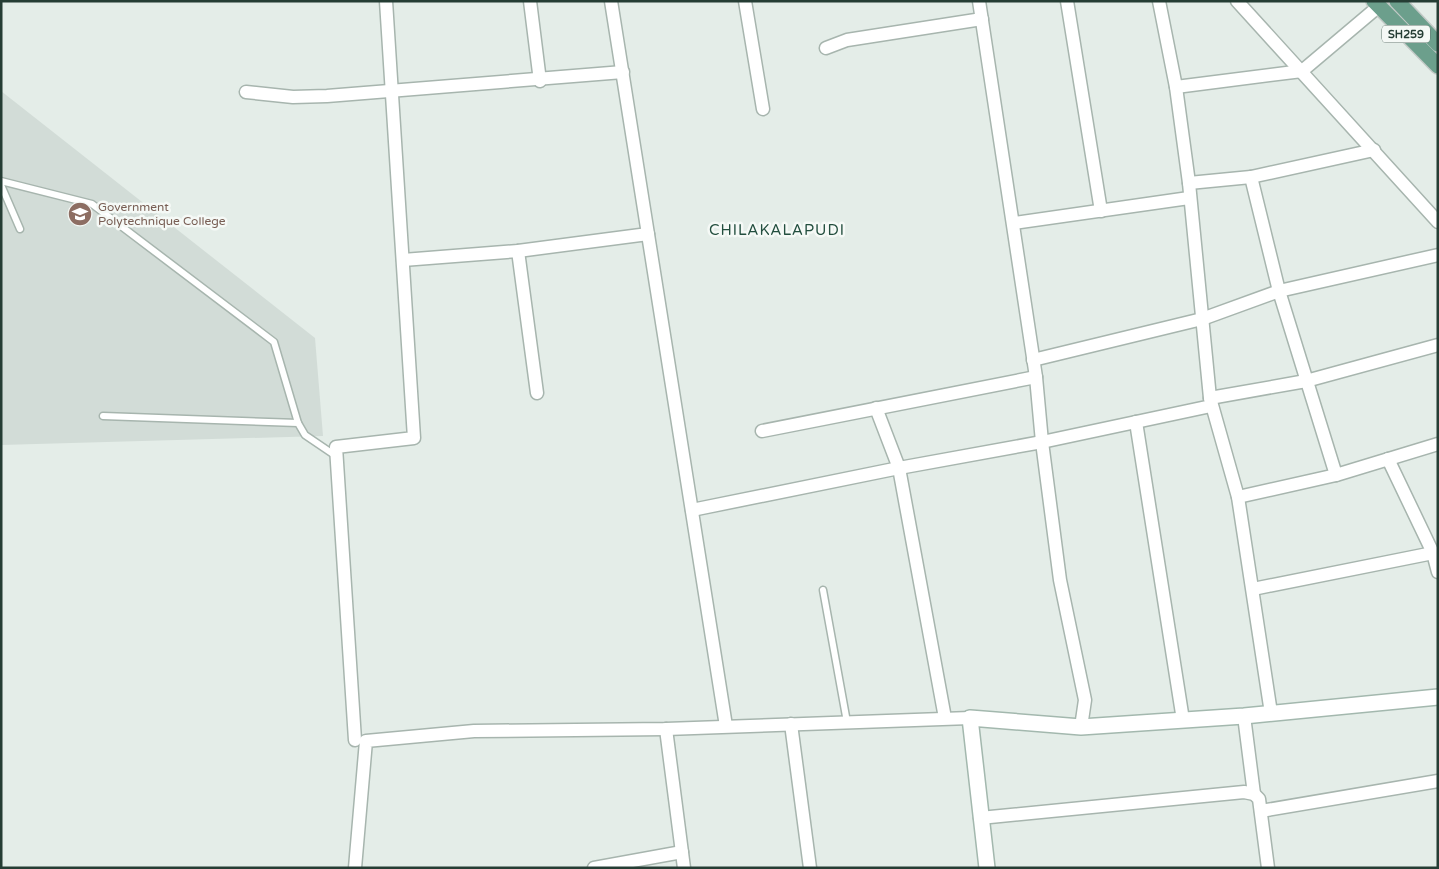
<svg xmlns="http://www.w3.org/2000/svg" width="1439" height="869" viewBox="0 0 1439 869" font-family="'Varela Round',sans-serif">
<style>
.built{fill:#d2dcd7}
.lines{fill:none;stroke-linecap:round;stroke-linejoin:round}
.lane-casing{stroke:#a7b5ae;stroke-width:9}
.street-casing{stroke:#a7b5ae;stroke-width:15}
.secondary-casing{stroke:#a3b8ae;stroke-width:18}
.primary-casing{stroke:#c2c9c6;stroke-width:18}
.lane{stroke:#fff;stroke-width:6}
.street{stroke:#fff;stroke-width:12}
.secondary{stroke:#fff;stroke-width:15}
.primary{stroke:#6c9f8c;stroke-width:15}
.labels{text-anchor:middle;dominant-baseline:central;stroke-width:5;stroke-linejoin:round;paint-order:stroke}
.shield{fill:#f5f9f6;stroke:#63756e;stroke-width:1}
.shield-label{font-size:11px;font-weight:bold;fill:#253d34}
.education-label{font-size:12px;fill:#785e54;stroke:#f5f9f6;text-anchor:start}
.quarter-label{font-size:15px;letter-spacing:1px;fill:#224e3e;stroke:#f5f9f6}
</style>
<rect width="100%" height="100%" fill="#e4ede8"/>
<path class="built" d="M1,91L315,338L323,436L1,445Z"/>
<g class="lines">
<g class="lane-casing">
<g id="lane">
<path d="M1,181L92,204L274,342L298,423"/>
<path d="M1,185L20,229"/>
<path d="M103,416L298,423L305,435L336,456"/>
<path d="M823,590L847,722"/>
</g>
</g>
<g class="street-casing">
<g id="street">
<path d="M530,1L540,81"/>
<path d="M611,1L726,726"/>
<path d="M745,1L763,109"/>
<path d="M979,1L1036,377L1042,442L1060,580L1085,700L1081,727"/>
<path d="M1067,1L1101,211"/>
<path d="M1159,1L1176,87L1189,183L1210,398L1238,497L1271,713"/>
<path d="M1237,1L1438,222"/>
<path d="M826,48L847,40L982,19"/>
<path d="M1176,87L1302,71L1379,6"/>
<path d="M246,92L293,97L327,96L623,72"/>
<path d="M1189,183L1251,177L1374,150"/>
<path d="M1014,223L1189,198"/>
<path d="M518,251L537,393"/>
<path d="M403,260L518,251L648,234"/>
<path d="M1033,360L1202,319L1279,291L1438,255"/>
<path d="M1210,398L1306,381L1438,345"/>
<path d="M876,408L899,468L945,718"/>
<path d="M1136,422L1183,720"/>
<path d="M762,431L1036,377"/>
<path d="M1388,459L1433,553L1438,572"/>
<path d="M1336,475L1438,444"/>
<path d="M1238,497L1336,475L1279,291L1251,177"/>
<path d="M692,510L899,468L1042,442L1211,406"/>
<path d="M1253,589L1433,553"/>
<path d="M1244,716L1254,794"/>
<path d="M791,724L810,868"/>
<path d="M666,729L684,868"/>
<path d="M355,740L336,447L414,438L386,1"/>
<path d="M1261,811L1438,781"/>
<path d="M980,818L1244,792L1254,794L1259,799L1268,868"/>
<path d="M355,868L366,741L474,731L666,729L970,718"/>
<path d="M594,868L682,852"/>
</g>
</g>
<g class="secondary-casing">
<path id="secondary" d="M987,868L970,718L1081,727L1244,716L1438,697"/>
</g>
<g class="primary-casing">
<g id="primary">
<path d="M1374,1L1438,66"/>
<path d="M1397,1L1438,44"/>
</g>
</g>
<use href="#lane" class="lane"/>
<use href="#street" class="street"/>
<use href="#secondary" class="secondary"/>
<use href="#primary" class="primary"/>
</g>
<defs>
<g id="university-disc" transform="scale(1.25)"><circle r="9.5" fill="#8d6e63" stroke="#f5f9f6"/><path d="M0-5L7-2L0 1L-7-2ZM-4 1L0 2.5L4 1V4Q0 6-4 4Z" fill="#fff"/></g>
</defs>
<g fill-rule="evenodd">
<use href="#university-disc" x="80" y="214"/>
</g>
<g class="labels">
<rect class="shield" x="1382" y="25.5" width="48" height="17" rx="4"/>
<g class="shield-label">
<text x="1406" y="34">SH259</text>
</g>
<g class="education-label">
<text x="98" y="207">Government<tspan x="98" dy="14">Polytechnique College</tspan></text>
</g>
<g class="quarter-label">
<text x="777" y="230">CHILAKALAPUDI</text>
</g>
</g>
<rect width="1439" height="869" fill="none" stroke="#253d34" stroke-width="5"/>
</svg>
